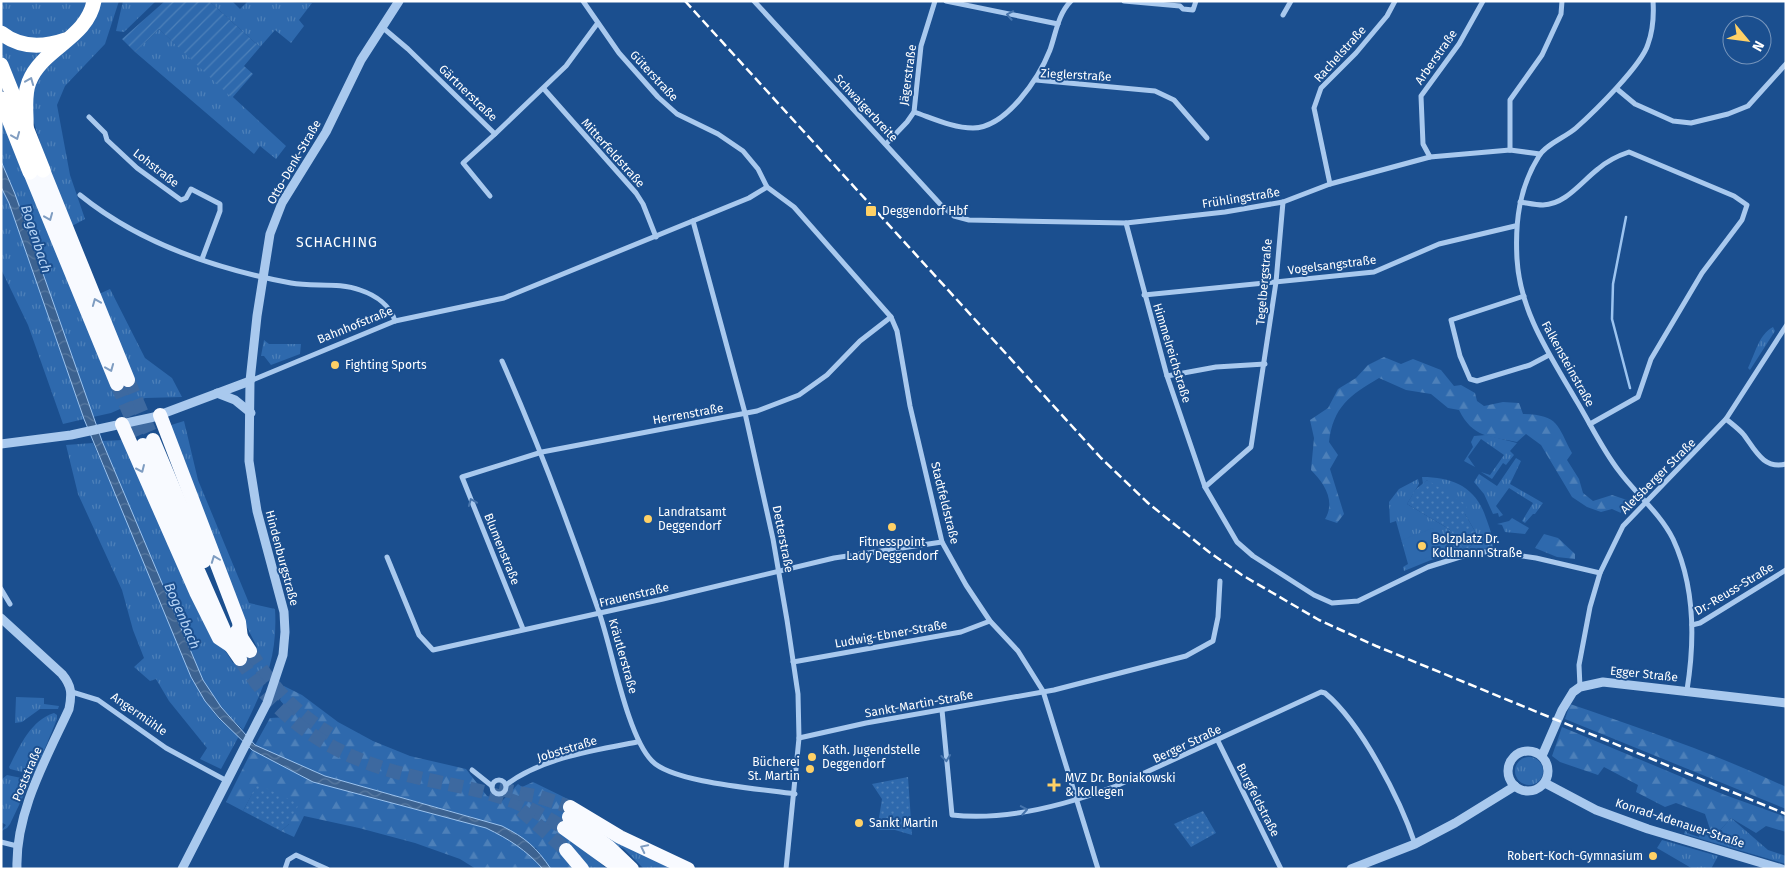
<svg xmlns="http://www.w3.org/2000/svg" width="1787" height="870" viewBox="0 0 1787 870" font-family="'Fira Sans',sans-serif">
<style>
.grass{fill:url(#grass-tufts)}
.forest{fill:url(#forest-firs)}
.park{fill:url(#park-dots)}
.garden{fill:url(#garden-furrows)}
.pitch{fill:#2e69ad}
.water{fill:url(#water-waves);stroke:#9cc4f0}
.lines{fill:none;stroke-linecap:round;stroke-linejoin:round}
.stream{stroke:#9cc4f0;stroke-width:2.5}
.trunk-tunnel{stroke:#3d69a0;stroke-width:14;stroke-dasharray:14 7;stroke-linecap:butt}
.minor{stroke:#a9c9ee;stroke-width:5}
.tertiary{stroke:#a9c9ee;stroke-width:9}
.trunk{stroke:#f8faff;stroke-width:14}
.motorway{stroke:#fff;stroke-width:15}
.rail{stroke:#fff;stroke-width:2.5;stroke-dasharray:9 4;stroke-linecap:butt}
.oneway{stroke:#4674ac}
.oneway2{stroke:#829ec1}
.oneway3{stroke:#7e9cc1}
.poi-dot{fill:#ffd166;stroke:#1b4f8f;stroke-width:2}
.labels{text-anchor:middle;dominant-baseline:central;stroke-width:4;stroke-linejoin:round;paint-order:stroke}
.street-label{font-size:12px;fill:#fff;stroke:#1b4f8f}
.poi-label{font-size:12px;fill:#fff;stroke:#1b4f8f;text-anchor:start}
.water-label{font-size:14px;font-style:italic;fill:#b5d3f5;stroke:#1b4f8f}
.neighbourhood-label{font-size:14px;letter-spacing:1px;fill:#fff;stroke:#1b4f8f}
</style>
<defs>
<pattern id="grass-tufts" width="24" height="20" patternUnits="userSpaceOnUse" patternTransform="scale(1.25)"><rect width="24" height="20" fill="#2e69ad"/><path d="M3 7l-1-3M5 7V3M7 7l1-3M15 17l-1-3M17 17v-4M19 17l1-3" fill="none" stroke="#4d80b9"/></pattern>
<pattern id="forest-firs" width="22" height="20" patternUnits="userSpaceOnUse" patternTransform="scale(1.25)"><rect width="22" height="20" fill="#2e69ad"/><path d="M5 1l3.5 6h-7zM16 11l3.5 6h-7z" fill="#4d80b9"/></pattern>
<pattern id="park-dots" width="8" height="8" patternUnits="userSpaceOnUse" patternTransform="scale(1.25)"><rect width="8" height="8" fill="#2e69ad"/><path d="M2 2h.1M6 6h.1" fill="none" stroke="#4d80b9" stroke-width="1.8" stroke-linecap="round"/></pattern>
<pattern id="garden-furrows" width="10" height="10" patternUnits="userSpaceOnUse" patternTransform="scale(1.25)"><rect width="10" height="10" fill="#2e69ad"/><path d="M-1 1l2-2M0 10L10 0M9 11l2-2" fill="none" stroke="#4d80b9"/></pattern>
<pattern id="water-waves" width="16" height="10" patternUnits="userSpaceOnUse" patternTransform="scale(1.25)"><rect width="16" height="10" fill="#3c6290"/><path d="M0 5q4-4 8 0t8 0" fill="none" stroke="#597aa1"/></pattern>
</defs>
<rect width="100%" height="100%" fill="#1b4f8f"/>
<g class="grass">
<path d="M1,1H86L84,10L73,26L59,36L22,40L1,27Z"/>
<path d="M98,1H119L105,44L65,86L57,105L70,175L85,219L72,226L52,182L31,113L30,85Z"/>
<path d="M123,1H156L124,32L116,31Z"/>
<path d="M209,1H232L240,9L248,1L312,3L299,20L304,26L291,43L275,30L260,47Z"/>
<path d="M159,29L286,146L276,159L260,146L254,154L135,52Z"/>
<path d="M1,38L48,48L19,99L1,55Z"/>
<path d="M1,116L80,304L111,388L134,379L99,294L110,289L145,358L172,378L182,397L145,398L111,413L93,417L15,194L1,161Z"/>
<path d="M1,187L9,203L84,419L63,424L28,325L1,269Z"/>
<path d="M1773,327L1775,331L1750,370L1748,368C1755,354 1759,334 1773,327Z"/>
<path d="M264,340L269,344H301L300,354L271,365L264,356H261Z"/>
<path d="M184,421L198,480L249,603L275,609C278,657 264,688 243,730L221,707L203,680L102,441L123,440L206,620L233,663L257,647L233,600L168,426Z"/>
<path d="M1486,435L1517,443L1510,451L1514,455L1506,465L1503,463L1492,479L1481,472L1490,475L1504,455L1481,439L1468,457L1475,467L1464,461L1473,447L1471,442L1474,436Z"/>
<path d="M93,443L205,701L218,718L239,736L221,769L200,759L207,748L169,701L156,679L150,681L134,667L144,658L133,630L122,590L78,494L66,445Z"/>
<path d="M1516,458L1521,461L1510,484L1543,503L1535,514H1533L1525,523L1522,521L1533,503L1509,488L1496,506L1503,515L1499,517L1498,513L1493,514L1484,494L1474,482L1479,474L1497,486Z"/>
<path d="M1422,477C1453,477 1476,487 1486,518C1490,529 1493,536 1493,548L1468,550V548L1480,540L1465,514L1427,480L1423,484Z"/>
<path d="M1418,479L1419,484L1407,504L1449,529L1465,550L1431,560L1404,571L1403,567L1408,564L1396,521L1390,523L1389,502L1399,489Z"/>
<path d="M1512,518L1529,528L1525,534L1505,532L1502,525L1497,524L1509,521Z"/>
<path d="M16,697L44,698V704L59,706L58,709H40L22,722L15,723Z"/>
<path d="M54,713L57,715V719L34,775L10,769L9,767C20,746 30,721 54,713Z"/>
<circle cx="1529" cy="771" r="14"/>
<path d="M7,775L31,780L10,824L7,828L1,831L6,825L1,822V780Z"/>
<path d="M1731,818L1768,850L1786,856V864L1684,834L1686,828L1687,833L1699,837L1700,832L1713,838Z"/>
<path d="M598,828L676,869H644L624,849L610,842Z"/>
<path d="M572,838L590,850L594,858L607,869H586L569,846Z"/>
<path d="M1662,840L1718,856L1711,869H1693L1657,848Z"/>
</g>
<g class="forest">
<path d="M1384,357L1401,364L1413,359L1441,370L1454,386L1461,385L1475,393L1477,401L1484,406L1503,402L1519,403L1523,414C1559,415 1557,425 1572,453L1567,460L1579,479L1583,493L1593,501L1612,495L1627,500V507L1621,508V513L1612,509L1601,512L1587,507L1572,497L1541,445L1526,434L1517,442C1489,436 1473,438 1459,410L1448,408L1431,394L1406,390L1379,378C1350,395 1333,407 1329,442L1338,455L1330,469L1344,514L1337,523L1325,519C1336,501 1324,483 1311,470L1314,438L1310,420L1328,408L1338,389L1356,378L1368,365Z"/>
<path d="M1544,534L1558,538L1575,554V559L1557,557L1535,548Z"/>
<path d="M284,686L302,695L338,722L373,741L410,756L466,769L487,796L502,801L518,784L522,787L533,782L574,802L559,829L572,838L569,846L574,869H551L536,848L472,817L325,776L255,745L270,718L289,717L291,713L280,700Z"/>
<path d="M1570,704C1643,729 1716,754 1786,787V809L1565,719Z"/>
<path d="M1562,727L1725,795L1786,817V832L1766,826L1756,833L1731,818L1713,838L1705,814L1676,803L1665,807L1636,792L1638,785L1604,767L1598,775L1560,762L1552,756Z"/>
<path d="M252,750L313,782L486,828C509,839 526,850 543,869H476L460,859L415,843L359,828L304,816L294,837L281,831L289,824L257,785L243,811L226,802Z"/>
</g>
<g class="park">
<path d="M1427,480L1467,505L1465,514L1480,540L1465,550L1449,529L1407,504L1415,490Z"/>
<path d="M908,777L912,835L895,830H877L882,799L872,784Z"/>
<path d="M257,784L299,804L289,824L281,831L243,811Z"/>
<path d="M1203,811L1216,833L1191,847L1174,824Z"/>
</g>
<path class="garden" d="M165,1H209L260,47L244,66L253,74L232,98L159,29L135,52L122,39Z"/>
<path class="pitch" d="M1433,528L1442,552L1411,564L1402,540Z"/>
<path class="water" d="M1,161L15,194L102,441L203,680L221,707L255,745L325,776L502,826C526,838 536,847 551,869H543C526,850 509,839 486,828L313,782L252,750L219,718L205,701L191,677L84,419L9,203L1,187Z"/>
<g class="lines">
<path class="stream" d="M1626,217L1613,284L1612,319L1630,388"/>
<g class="trunk-tunnel">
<path d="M128,380L153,440"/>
<path d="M117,384L143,445"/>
<path d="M250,651C271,686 294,712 330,734"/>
<path d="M240,659C279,722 332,755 403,774C437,783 473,787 507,799C527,806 546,817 564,828"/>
<path d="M499,789L540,797L570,807"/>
<path d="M521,810L566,850"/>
</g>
<g class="minor">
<path d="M583,1L619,53L658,97L677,114L718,134L743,151L758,169L767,187L794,207L891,317L897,331L910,406L942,542L966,585L990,621L1018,651L1043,691L1098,869"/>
<path d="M754,1L941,205L954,216L969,220L1126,223L1225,212L1283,202L1330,184L1430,157L1510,150L1540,154"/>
<path d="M946,1L1058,24"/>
<path d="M1124,1L1180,6L1183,9L1193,10L1196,1"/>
<path d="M1653,1C1654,16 1653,30 1648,44C1642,65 1594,112 1576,128C1566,137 1546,144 1539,156C1519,188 1515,222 1517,259C1520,312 1550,355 1576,400C1590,423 1602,449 1619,471C1636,494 1660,513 1673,539C1695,586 1695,640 1687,690"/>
<path d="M1283,15L1291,1"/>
<path d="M382,27L408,49L495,134L566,66L597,24"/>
<path d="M1036,80L1155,91L1174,100L1207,138"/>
<path d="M544,89L636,193L643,204L656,237"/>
<path d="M1617,89L1635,104L1673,121L1691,123L1728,114L1748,106L1786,64"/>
<path d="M914,112C932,118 953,128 973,128C1006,128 1039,78 1050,50C1056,33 1058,14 1071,1"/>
<path d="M89,117L105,133L107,140L137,168L181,200L186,198L191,189L220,204V211L202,259"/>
<path d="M886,144L907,122L914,112L921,46L935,1"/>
<path d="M1510,150V100L1542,55L1561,14L1562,1"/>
<path d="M1430,157L1423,144L1421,96L1459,44L1483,1"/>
<path d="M1330,184L1314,108L1321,88L1356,53L1387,16L1395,1"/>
<path d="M80,195C139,243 216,269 291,283C313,287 339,282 360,290C375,295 390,305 395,321"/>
<path d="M490,196L463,163L495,134"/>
<path d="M1520,202C1527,203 1536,205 1543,205C1566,204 1581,182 1598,169C1607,161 1617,156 1629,152L1734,196L1747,205L1742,220L1702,273L1651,359L1638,397L1590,424"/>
<path d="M693,221L745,413L773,539L787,620L798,694L799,738L786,869"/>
<path d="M1126,223L1167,376L1205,487L1237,542L1253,556L1314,595L1332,603L1358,601L1428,567L1476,552H1495L1536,558L1600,573"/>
<path d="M1144,295L1374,272L1439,244L1515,226"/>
<path d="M1524,296L1451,320L1460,356L1470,379L1477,381L1530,365L1549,355"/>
<path d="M502,361C538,443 570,527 599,612C612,649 627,736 652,761C673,783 763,789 795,794"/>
<path d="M1167,376L1216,367L1265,364"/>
<path d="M250,381L395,321L504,298L749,198L767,187"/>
<path d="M1726,419C1732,424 1739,429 1744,435C1755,450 1764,470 1786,464"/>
<path d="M1205,487L1251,447L1276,282L1283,202"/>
<path d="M387,557L419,635L433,650L663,599L834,558L942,542"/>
<path d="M1,589L10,604"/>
<path d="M1692,625L1700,623L1786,570"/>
<path d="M523,629L462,477L542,452L757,411L799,395L827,375L860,341L891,317"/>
<path d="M793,662L961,632L990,621"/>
<path d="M1580,687L1579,665L1590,607L1600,573L1623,526L1726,419L1786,326"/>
<path d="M72,692L98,700L166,748L227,781"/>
<path d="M942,710L952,815C1006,821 1066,805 1116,786L1321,692L1325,693C1361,723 1400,799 1415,844"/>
<path d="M799,738L866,723L1054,690L1186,656L1213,641L1218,617L1220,581"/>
<path d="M1218,741L1281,869"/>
<path d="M472,770L492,786"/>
<circle cx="499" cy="787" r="7"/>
<path d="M506,785C541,758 595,750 637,742"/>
<path d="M1,842L17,846"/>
<path d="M285,869L288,860L296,855L327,869"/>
</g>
<g class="tertiary">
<path d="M217,393L235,400L251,413"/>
<path d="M1,444L71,435L154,417L250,381"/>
<path d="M1,618L62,674C72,686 72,694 69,709C46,759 15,813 17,869"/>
<circle cx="1528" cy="771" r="20"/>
<path d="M1542,756L1562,710L1573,692L1580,687L1603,682L1786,703"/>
<path d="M1545,783L1596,810L1648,829L1782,869"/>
<path d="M182,869L267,703L283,655L285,632L284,612L257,511L249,461L250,381L257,316L270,234L282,203L326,132L361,60L399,1"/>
<path d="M1351,869L1415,844L1455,823L1515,786"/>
</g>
<g class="trunk">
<path d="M43,170L128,380"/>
<path d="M30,172L117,384"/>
<path d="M160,415L239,622L241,638"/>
<path d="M122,424L196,592L219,638L231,646"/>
<path d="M153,440L204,561"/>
<path d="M143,445L231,646L240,659"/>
<path d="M237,631L250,651"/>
<path d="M570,807L620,837L688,869"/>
<path d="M569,817L609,847L632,869"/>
<path d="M564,828L618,867"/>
<path d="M566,850L582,869"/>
</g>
<g class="motorway">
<path d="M1,33C20,48 42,48 65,40"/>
<path d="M1,65L43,170"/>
<path d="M1,99L30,172"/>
<path d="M26,129C27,114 23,97 29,82C42,48 87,39 94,1"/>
</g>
<path class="rail" d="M685,1L1101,458L1148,503L1209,552L1242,575L1319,620L1376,646L1786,814"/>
</g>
<defs><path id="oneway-chevron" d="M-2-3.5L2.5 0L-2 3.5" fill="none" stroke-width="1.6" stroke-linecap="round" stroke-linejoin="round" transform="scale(1.25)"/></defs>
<g class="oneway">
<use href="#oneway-chevron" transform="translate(1010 15) rotate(-169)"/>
<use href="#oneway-chevron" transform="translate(472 502) rotate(-112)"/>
<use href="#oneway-chevron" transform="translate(946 758) rotate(84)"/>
<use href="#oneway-chevron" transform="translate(1024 810) rotate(-10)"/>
</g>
<g class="oneway2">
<use href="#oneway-chevron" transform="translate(30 81) rotate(-68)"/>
<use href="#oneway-chevron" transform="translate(16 136) rotate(68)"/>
</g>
<g class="oneway3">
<use href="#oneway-chevron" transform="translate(49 217) rotate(68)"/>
<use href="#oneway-chevron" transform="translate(96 302) rotate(-112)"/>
<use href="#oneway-chevron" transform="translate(110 368) rotate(68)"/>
<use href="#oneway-chevron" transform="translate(141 469) rotate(66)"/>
<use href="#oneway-chevron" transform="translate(215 559) rotate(-111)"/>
<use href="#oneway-chevron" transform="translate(644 848) rotate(-154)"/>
</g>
<g class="poi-dot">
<rect x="865" y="205" width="12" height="12" rx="2.5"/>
<circle cx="335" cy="365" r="5"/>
<circle cx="648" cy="519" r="5"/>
<circle cx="892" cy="527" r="5"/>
<circle cx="1422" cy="546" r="5"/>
<circle cx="812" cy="757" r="5"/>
<circle cx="810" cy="769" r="5"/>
<path d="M1051.5 777.5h5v5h5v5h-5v5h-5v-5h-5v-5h5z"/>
<circle cx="859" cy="823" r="5"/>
<circle cx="1653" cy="856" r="5"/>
</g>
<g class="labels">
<g class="street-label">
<text transform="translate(1340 54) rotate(-48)">Rachelstraße</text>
<text transform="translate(1436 57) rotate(-55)">Arberstraße</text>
<text transform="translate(908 75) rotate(-82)">Jägerstraße</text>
<text transform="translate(1076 75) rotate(3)">Zieglerstraße</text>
<text transform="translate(654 76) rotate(47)">Güterstraße</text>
<text transform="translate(468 93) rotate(44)">Gärtnerstraße</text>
<text transform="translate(866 108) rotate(47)">Schwaigerbreite</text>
<text transform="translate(613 153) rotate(48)">Mitterfeldstraße</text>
<text transform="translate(294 162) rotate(-60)">Otto-Denk-Straße</text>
<text transform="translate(156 168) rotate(38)">Lohstraße</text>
<text transform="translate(1241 198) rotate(-9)">Frühlingstraße</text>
<text transform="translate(1332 265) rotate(-7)">Vogelsangstraße</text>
<text transform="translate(1264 282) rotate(-85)">Tegelbergstraße</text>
<text transform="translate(355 325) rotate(-22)">Bahnhofstraße</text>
<text transform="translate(1172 353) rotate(73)">Himmelreichstraße</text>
<text transform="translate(1568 364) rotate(61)">Falkensteinstraße</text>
<text transform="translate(688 414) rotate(-10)">Herrenstraße</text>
<text transform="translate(1658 476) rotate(-45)">Aletsberger Straße</text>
<text transform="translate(945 503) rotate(76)">Stadtfeldstraße</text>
<text transform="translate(783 539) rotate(79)">Detterstraße</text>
<text transform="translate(502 549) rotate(68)">Blumenstraße</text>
<text transform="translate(282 558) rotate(75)">Hindenburgstraße</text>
<text transform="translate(1734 589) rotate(-31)">Dr.-Reuss-Straße</text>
<text transform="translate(634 595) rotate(-13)">Frauenstraße</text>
<text transform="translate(891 634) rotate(-10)">Ludwig-Ebner-Straße</text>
<text transform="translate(623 656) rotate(74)">Kräutlerstraße</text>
<text transform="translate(1644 674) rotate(6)">Egger Straße</text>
<text transform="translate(919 704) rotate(-10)">Sankt-Martin-Straße</text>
<text transform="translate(139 714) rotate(35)">Angermühle</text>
<text transform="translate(1187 744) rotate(-25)">Berger Straße</text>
<text transform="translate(567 749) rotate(-17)">Jobststraße</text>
<text transform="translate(27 774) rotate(-67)">Poststraße</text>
<text transform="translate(1258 800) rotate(63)">Burgfeldstraße</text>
<text transform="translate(1680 823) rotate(18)">Konrad-Adenauer-Straße</text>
</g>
<g class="poi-label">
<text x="882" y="211">Deggendorf Hbf</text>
<text x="345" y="365">Fighting Sports</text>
<text x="658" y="512">Landratsamt<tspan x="658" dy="14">Deggendorf</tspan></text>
<text x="1432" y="539">Bolzplatz Dr.<tspan x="1432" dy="14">Kollmann Straße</tspan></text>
<text x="892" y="542" text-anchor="middle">Fitnesspoint<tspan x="892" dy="14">Lady Deggendorf</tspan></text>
<text x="822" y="750">Kath. Jugendstelle<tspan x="822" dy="14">Deggendorf</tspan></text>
<text x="800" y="762" text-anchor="end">Bücherei<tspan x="800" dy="14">St. Martin</tspan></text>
<text x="1065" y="778">MVZ Dr. Boniakowski<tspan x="1065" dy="14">&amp; Kollegen</tspan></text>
<text x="869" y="823">Sankt Martin</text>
<text x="1643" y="856" text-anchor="end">Robert-Koch-Gymnasium</text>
</g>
<g class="water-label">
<text transform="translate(36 239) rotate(72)">Bogenbach</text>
<text transform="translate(182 616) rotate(67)">Bogenbach</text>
</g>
<g class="neighbourhood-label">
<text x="337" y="242">SCHACHING</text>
</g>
</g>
<rect width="1787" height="870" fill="none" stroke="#ffffff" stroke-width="5"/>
<g transform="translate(1747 40) rotate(119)"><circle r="24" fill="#1b4f8f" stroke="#7695bc"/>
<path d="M0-4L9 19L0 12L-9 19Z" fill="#ffd166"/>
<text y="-8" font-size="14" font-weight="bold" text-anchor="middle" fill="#ffffff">N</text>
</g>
</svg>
